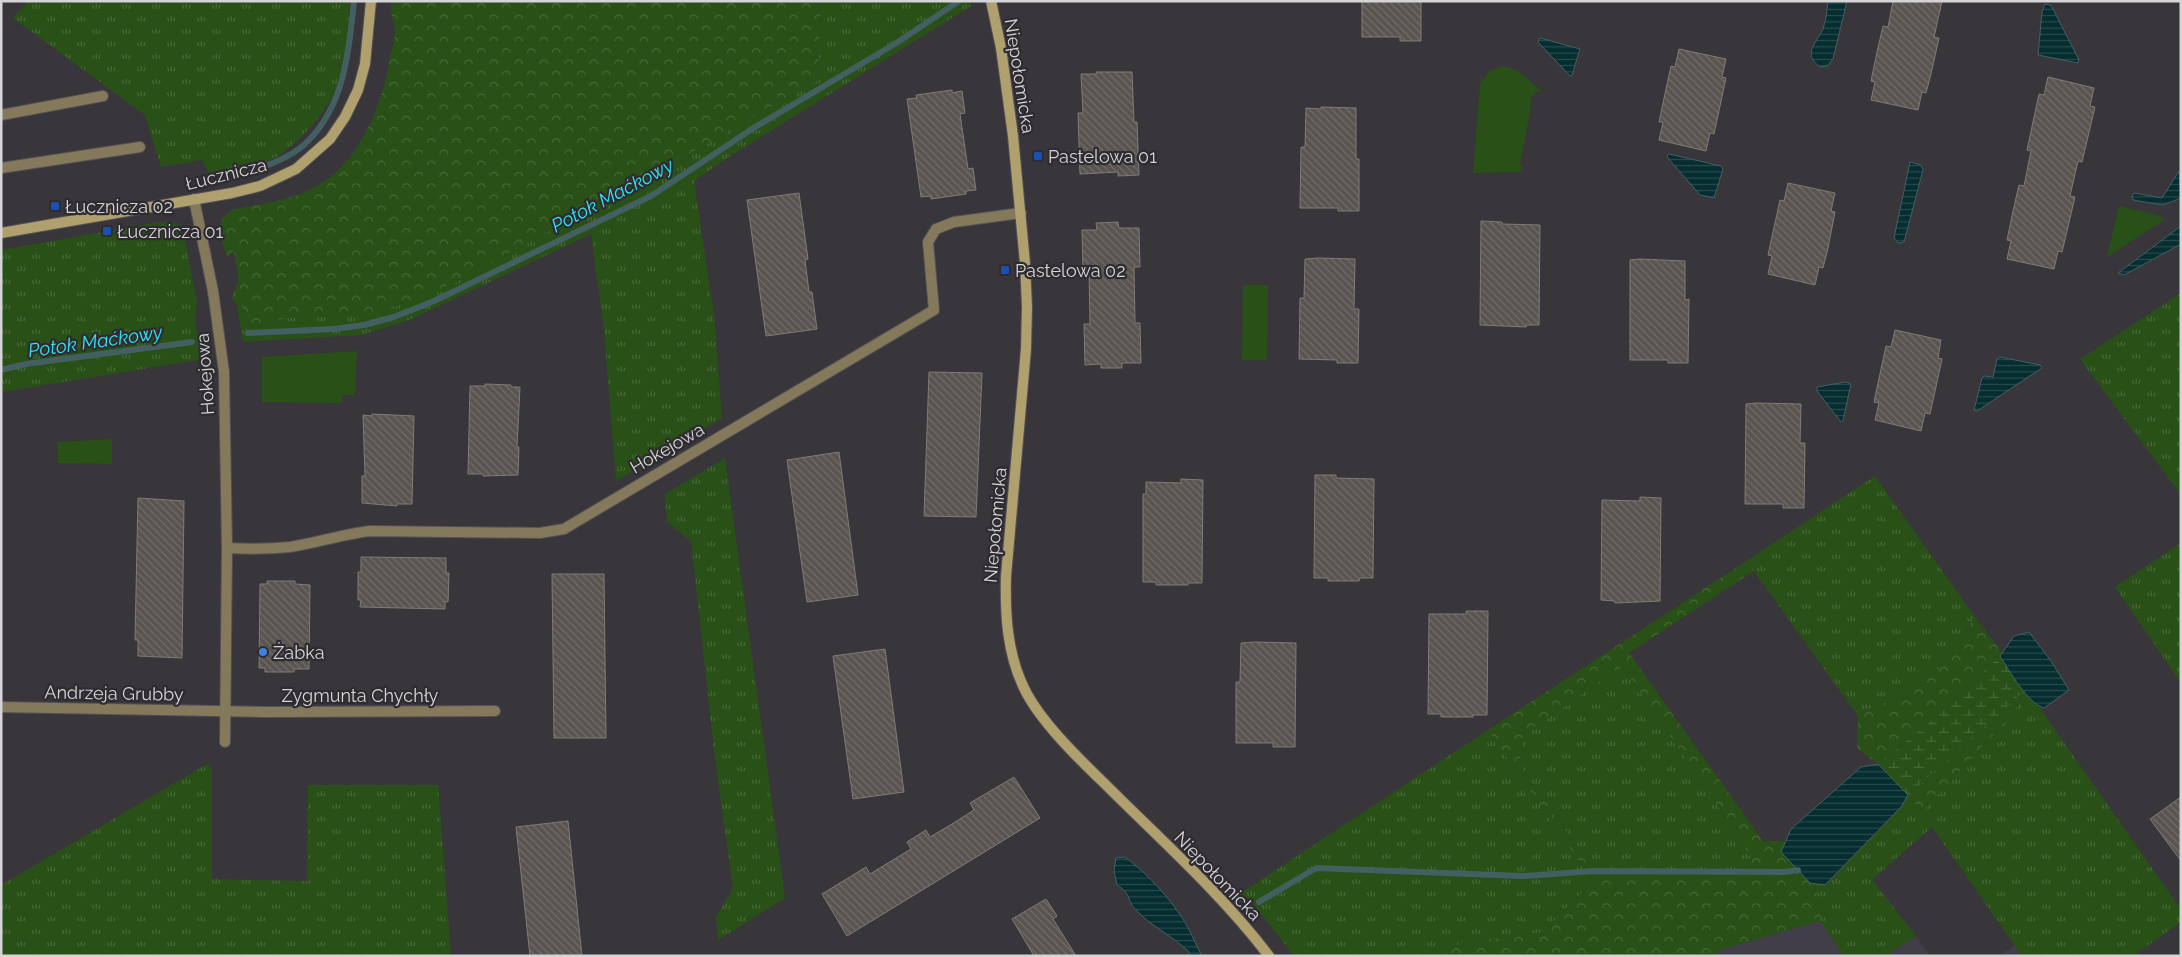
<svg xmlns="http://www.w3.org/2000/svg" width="2182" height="957" viewBox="0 0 2182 957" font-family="Raleway,sans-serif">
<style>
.built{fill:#423e49}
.grass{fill:url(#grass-tufts)}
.forest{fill:url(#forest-crowns);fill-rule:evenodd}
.wetland{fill:url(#wetland-marsh)}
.green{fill:#295016}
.water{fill:url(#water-rules);stroke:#445f62}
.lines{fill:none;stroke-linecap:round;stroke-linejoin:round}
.stream{stroke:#445f62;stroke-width:6}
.building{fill:url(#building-back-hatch);stroke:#807b76}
.street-casing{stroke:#545257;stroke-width:12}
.secondary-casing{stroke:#545257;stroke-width:12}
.street{stroke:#847a5b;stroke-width:10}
.secondary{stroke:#b0a06d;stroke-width:10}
.transit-dot{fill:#1a4fb4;stroke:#2e2c31;stroke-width:2}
.shop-dot{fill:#3f7fe0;stroke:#2e2c31;stroke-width:2}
.labels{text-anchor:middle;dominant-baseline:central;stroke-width:4.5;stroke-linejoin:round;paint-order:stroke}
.street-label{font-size:18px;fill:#d5d4d7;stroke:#2e2c31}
.poi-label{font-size:18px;fill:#d5d4d7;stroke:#2e2c31;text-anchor:start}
.water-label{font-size:19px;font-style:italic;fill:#31e2f1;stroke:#2e2c31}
</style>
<defs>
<pattern id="grass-tufts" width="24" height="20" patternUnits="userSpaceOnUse" patternTransform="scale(1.25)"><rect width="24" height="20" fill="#295016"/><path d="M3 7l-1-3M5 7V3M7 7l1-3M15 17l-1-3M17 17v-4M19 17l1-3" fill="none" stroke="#476837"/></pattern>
<pattern id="forest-crowns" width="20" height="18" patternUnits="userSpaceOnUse" patternTransform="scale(1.25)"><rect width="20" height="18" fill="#295016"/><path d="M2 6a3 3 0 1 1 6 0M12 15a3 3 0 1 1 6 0" fill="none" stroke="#476837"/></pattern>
<pattern id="wetland-marsh" width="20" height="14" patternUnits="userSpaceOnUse" patternTransform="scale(1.25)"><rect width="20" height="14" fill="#295016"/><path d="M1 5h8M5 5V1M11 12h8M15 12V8" fill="none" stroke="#476837"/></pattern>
<pattern id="water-rules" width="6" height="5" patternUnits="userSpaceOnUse" patternTransform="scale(1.25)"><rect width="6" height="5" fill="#062d30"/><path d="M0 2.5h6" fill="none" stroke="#294b4d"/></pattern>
<pattern id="building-back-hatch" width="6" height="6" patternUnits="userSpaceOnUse" patternTransform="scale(1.25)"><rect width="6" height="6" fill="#595450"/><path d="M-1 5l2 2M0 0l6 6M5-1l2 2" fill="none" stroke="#706c68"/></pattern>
</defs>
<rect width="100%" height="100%" fill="#38363b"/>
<g class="built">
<path d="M1820,921L1844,956H1713L1723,949Z"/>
<path d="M1916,936L1930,956H1885Z"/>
<path d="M2015,945L2022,956H1999Z"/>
</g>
<g class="grass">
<path d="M28,1H350C346,56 346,93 304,134C296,142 287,150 278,156C269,161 259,164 250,168L251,176L233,180L231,175L215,176L209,173L202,160L161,167L145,115L13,18Z"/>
<path d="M821,1H970L971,6L727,158L694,181L714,316L722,418L616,481L604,329L591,234L409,320L361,335L243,342L237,305L232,298L236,286L240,282L247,325L290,318L659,171L818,80Z"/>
<path d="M160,222H171L179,225L186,245L197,302L195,320L200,351L198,360L1,392V250Z"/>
<path d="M2181,293V495L2080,359Z"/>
<path d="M725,458L785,898L718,940L716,917L733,888L715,759L691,541L667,522L665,494Z"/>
<path d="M1875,476L1975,617L1939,669L1911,689L1858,716L1754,571L1748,560Z"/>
<path d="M2181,543V683L2115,587Z"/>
<path d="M1622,666L1739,836L1751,858L1754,872L1594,871L1520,765L1522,738L1536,726Z"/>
<path d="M2024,691L2039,707L2173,898L2181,909V922L2133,956H2022L1932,827L1872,880L1916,936L1885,956H1844L1820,921V910L1815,884H1825L1901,807L1908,795L1922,811L1986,742L2011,719Z"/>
<path d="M1488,730L1593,881L1543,932L1459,943L1446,956H1294L1251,901L1241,893Z"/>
<path d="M207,764L212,769V879L307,881L308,785H438L451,956H1V885Z"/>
</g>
<g class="forest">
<path d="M391,1H821L818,80L659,171L457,282L372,316L290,318L246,325L234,251L227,257C222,240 212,220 233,210C261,203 292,201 317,186C361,161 382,105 390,58C392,49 395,40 395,31C394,21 390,12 391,1Z"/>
<path d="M1748,560L1754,571L1629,653L1763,841H1786L1782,852L1810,883L1815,884L1820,910V921L1723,949L1713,956H1446L1459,943L1543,932L1593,881L1488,730ZM1622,666L1739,836L1751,858L1754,872L1594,871L1520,765L1522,738L1536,726Z"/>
<path d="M1975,617L2002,653L2000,656L1928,724L1878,764L1857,748L1858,716L1911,689L1939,669Z"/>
<path d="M2024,691L2011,719L1986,742L1922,812L1908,795Z"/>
</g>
<path class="wetland" d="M2000,656L2024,691L1908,795L1878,764L1928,724Z"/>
<g class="green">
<path d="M1503,66C1520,69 1529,80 1541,92H1536L1531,97L1530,113L1520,164L1523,168L1519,172L1473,173L1480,84C1486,74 1491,69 1503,66Z"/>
<path d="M2119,206L2161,216L2164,220L2107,257Z"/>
<path d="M1243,285H1268L1267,360H1242Z"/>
<path d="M357,351L355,395H342V403L262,402V357Z"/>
<path d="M112,439V464L58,463V442Z"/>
</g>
<g class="water">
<path d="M1828,1H1847L1833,59L1827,66L1820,67C1802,54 1816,44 1823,29C1826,21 1827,10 1828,1Z"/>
<path d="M2045,4L2050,5L2053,9L2079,60L2078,63L2038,55L2042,12Z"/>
<path d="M1540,38L1580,49L1572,75L1570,76L1538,42Z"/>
<path d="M1669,154L1721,166L1723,169L1714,198L1700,195L1668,158L1667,155Z"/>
<path d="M1910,162L1921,165L1923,170L1904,242L1898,243L1894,238Z"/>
<path d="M2179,171L2181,198L2163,205L2133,200L2132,196L2134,193L2162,198Z"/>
<path d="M2181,226V244L2124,275L2118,273Z"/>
<path d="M2000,357L2040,365L2042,368L1977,411L1974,410L1982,378L1984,376L1993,377L1997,359Z"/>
<path d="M1846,382L1851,384L1843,420L1841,422L1817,391V387Z"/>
<path d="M2029,632L2051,661L2069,690L2044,708C2028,704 2009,670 2000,656L2014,636Z"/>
<path d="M1878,764L1908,795L1901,807L1825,885L1810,883L1781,852L1791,829L1861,767Z"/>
<path d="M1125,857C1149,875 1170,898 1186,924C1192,934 1196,946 1202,956H1189V952C1172,935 1150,926 1135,909C1126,899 1132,894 1117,885L1114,871L1116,858Z"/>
</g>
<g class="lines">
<g class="stream">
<path d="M251,172C270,164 294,156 308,141C345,104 349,50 354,1"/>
<path d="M248,333L334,329L364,325L394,317L434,301L651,196L752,129L898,42L959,1"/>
<path d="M1,370L26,364L192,342"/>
<path d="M1259,902L1316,868L1523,876L1594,871L1785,872L1798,870"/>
</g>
</g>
<g class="building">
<path d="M1362,1H1421V41H1400V37H1362Z"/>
<path d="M1893,1H1942L1934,37L1939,38L1931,74L1926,93L1922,92L1918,110L1871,100L1875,82L1871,81L1877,52L1883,26L1888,27Z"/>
<path d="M1679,49L1726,59L1722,77L1726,78L1714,134L1710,133L1706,151L1659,140L1663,122H1659L1663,103L1671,66L1675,67Z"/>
<path d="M1096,72H1132L1134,122H1137L1139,175L1118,176V172L1080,174L1078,113H1083L1081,74H1097Z"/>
<path d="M2048,77L2094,88L2090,106L2095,107L2082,162L2078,161L2070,196L2075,197L2062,252L2058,251L2054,269L2007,259L2011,241L2007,240L2013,211L2019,185L2024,186L2031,151L2027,150L2039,94L2044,95Z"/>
<path d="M952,90V93L962,91L965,113L960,114L968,169L973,168L976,190L966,191V194L931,199V196L921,197L907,99L917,98L916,95Z"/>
<path d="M1321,107L1356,108V159H1359V211H1338V208H1300L1301,147H1305L1306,108L1321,109Z"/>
<path d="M1788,183L1835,193L1831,211L1835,212L1828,248L1823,268L1819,267L1815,285L1768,274L1772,256L1768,255L1780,200L1784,201Z"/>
<path d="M799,193L808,259L805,260L809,292H812L817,329L766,336L747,200Z"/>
<path d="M1481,221L1502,222V224L1540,225L1539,325H1526V327L1480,325Z"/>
<path d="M1118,222L1119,228H1139L1140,267H1134L1135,323H1140L1141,363H1122V368H1101V364L1085,365L1084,324H1090L1089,269H1083L1082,230H1097L1096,223Z"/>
<path d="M1319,258L1355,259L1354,309H1359L1358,363H1337V360L1299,359L1300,298H1304L1305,259Z"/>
<path d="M1640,259L1685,261V300L1689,299L1688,363H1668V360H1630V260Z"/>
<path d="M1895,330L1941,340L1938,358L1942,359L1930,414L1925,413L1921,431L1875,420L1879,403L1874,402L1878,383L1886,346L1891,347Z"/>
<path d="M929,372L982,373L976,517L924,516Z"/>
<path d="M485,384L511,385V387H520L517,447H519L518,475L483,476V474H468L470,386H485Z"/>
<path d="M1756,403L1801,404L1800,443H1805L1804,508H1783V504H1745L1746,404Z"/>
<path d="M372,414L414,416L412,504H397V506L362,503V476H365L363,415L372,416Z"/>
<path d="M839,452L858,595L807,602L787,460Z"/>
<path d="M1315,475H1336V478L1374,479L1373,578H1360L1359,581H1328V578H1314Z"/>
<path d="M1181,479L1203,480L1202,583H1188V585H1156V582H1143V494H1146V482L1181,483Z"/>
<path d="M1640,497L1661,498L1660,601L1615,603V601L1601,600L1602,500L1640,501Z"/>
<path d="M138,498L184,501L182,658L138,656V640H135Z"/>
<path d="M361,557L446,558V573H449L448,602L445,601V609L360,607L361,600H358V572H361Z"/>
<path d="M552,574H604L606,738H554Z"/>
<path d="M267,581H295V584L310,585L309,669H294V672H265V668H259L260,584H267Z"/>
<path d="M1466,611H1488L1487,715H1473V717H1441V714H1428L1429,614H1466Z"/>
<path d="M1255,642L1296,643L1295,747H1273V743H1236V682H1240L1241,643Z"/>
<path d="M885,649L904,792L853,799L833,656Z"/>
<path d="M1014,777L1040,818L847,936L822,894L866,867L870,874L911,849L907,842L926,830L930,837L952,824L974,810L970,803Z"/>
<path d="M2181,797V861L2150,819Z"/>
<path d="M568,821L582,956H530L516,827Z"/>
<path d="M1046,899L1057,916L1053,919L1076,956H1034L1012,919Z"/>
</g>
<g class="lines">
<g class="street-casing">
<g id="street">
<path d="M1,115L103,96"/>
<path d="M1,168L140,147"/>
<path d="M194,199L213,291L224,372L227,548L225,742"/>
<path d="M227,548C248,549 269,549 290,547C317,543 343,534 370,531L540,533L564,529L934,310L928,242L936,229L954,222L1021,213"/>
<path d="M1,707L265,712L495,711"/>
</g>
</g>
<g class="secondary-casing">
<g id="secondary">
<path d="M991,1L1001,48L1013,136L1025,263L1027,307L1026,349L1006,576C1005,614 1007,653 1024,688C1039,720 1078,758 1104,783C1160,839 1221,893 1269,956"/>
<path d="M1,233L232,193L260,186L296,169L330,139L345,117L358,90L365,64L371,1"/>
</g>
</g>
<use href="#street" class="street"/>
<use href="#secondary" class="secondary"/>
</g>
<g class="transit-dot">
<rect x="1033" y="151" width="10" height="10" rx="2.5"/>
<rect x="50" y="201" width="10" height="10" rx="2.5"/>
<rect x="102" y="226" width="10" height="10" rx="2.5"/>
<rect x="1000" y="265" width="10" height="10" rx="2.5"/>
</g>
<circle class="shop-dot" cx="263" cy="652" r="5"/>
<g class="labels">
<g class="street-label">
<text transform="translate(1020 76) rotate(81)">Niepołomicka</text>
<text transform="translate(226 174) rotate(-14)">Łucznicza</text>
<text transform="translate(205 374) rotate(-94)">Hokejowa</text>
<text transform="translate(667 448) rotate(-30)">Hokejowa</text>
<text transform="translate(995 525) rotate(-85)">Niepołomicka</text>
<text transform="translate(114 693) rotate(1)">Andrzeja Grubby</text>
<text x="360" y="695">Zygmunta Chychły</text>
<text transform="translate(1218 876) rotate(46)">Niepołomicka</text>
</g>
<g class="poi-label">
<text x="1048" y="156">Pastelowa 01</text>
<text x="65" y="206">Łucznicza 02</text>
<text x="117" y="231">Łucznicza 01</text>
<text x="1015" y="270">Pastelowa 02</text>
<text x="273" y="652">Żabka</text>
</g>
<g class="water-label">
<text transform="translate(612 195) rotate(-28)">Potok Maćkowy</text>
<text transform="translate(95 341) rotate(-8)">Potok Maćkowy</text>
</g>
</g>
<rect width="2182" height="957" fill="none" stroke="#d5d4d7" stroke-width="5"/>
</svg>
